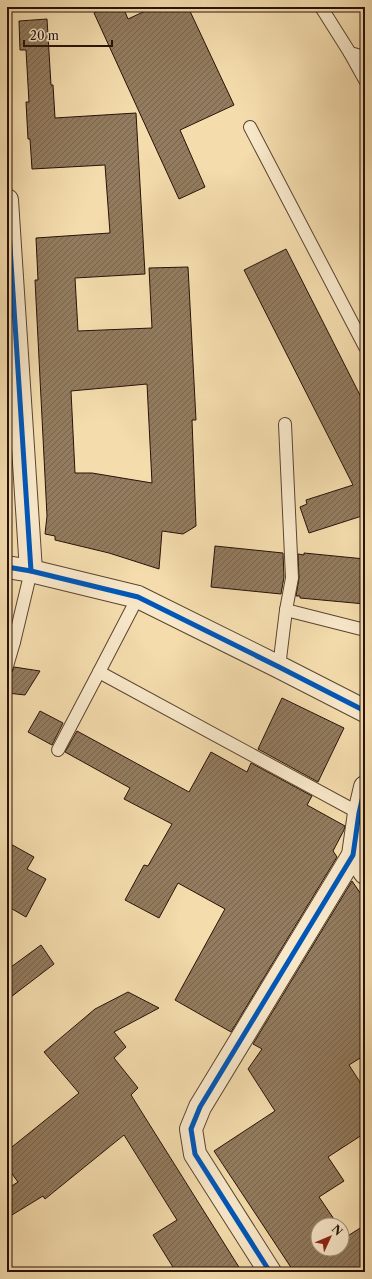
<svg xmlns="http://www.w3.org/2000/svg" width="372" height="1279" viewBox="0 0 372 1279" font-family="'Libre Caslon Text',serif">
<style>
.building{fill:url(#building-hatch);stroke:#281208;fill-rule:evenodd}
.lines{fill:none;stroke-linecap:round;stroke-linejoin:round}
.service-casing{stroke:#5b4431;stroke-width:14}
.minor-casing{stroke:#5b4431;stroke-width:24}
.tertiary-casing{stroke:#5b4431;stroke-width:24}
.service{stroke:#f8e8ca;stroke-width:12}
.minor{stroke:#f8e8ca;stroke-width:22}
.tertiary{stroke:#f8e8ca;stroke-width:22}
.cycleway-casing{stroke:#f8e8ca;stroke-width:8}
.cycleway{stroke:#0057b8;stroke-width:5}
</style>
<defs>
<pattern id="building-hatch" width="6" height="6" patternUnits="userSpaceOnUse"><rect width="6" height="6" fill="#927b5e"/><path d="M-1 1l2-2M0 6l6-6M5 7l2-2" fill="none" stroke="#77634c"/></pattern>
</defs>
<rect width="100%" height="100%" fill="#f4dcad"/>
<filter id="stains"><feTurbulence type="fractalNoise" baseFrequency=".005" numOctaves="4"/><feColorMatrix values="0 0 0 0 .2 0 0 0 0 .09 0 0 0 0 .02 0 0 0 .5 -.17"/></filter>
<radialGradient id="worn" r=".72"><stop offset=".6" stop-color="#630" stop-opacity="0"/><stop offset="1" stop-color="#630" stop-opacity=".3"/></radialGradient>
<g class="building">
<path d="M108,7H123L128,19L154,7H188L234,105L180,130L205,187L179,199L94,13Z"/>
<path d="M47,19L51,85H53L55,118L136,113L145,274L75,278L78,331L152,328L149,268L188,267L196,420H192L196,526L183,534L162,531L159,569L109,553L55,540V536L45,534L47,516L35,280H38L36,238L110,233L105,165L32,169L30,139H28L26,102H29L26,50H20L19,21ZM147,384L152,483L92,473H75L71,391Z"/>
<path d="M286,249L365,405V515L309,533L300,507L307,504L306,500L353,485L244,270Z"/>
<path d="M215,546L283,553L284,577L281,594L211,587Z"/>
<path d="M304,553L365,559V604L300,598V596H296L299,578L298,554L304,555Z"/>
<path d="M14,667L40,671L25,695L7,693V673L12,672Z"/>
<path d="M282,698L344,728L318,782L258,749Z"/>
<path d="M40,711L63,723L52,745L28,732Z"/>
<path d="M77,731L189,792L211,752L247,772L251,763L312,796L307,805L345,826L344,830L333,851L337,857L231,1032L175,1000L225,909L178,883L159,918L125,900L144,865L148,866L172,824L124,799L130,788L65,752Z"/>
<path d="M7,842L34,857L27,869L46,879L26,917L7,906Z"/>
<path d="M352,881L365,900V1055L349,1065L365,1090V1133L328,1157L344,1181L319,1197L338,1225H318V1249H342V1232L346,1237L365,1225V1272H294L214,1151L275,1111L248,1069L262,1049L253,1044Z"/>
<path d="M41,945L54,964L7,1000V970Z"/>
<path d="M128,992L159,1008L114,1032L126,1047L114,1058L138,1088L131,1095L242,1272H176L153,1235L177,1220L124,1135L45,1199L43,1196L7,1218V1189L18,1182L7,1167V1151L79,1093L44,1052L95,1009Z"/>
</g>
<g class="lines">
<g class="service-casing">
<g id="service">
<path d="M321,7L350,53L365,80"/>
<path d="M350,53L365,57"/>
<path d="M250,127L365,347"/>
<path d="M285,424L292,578L286,610L365,630"/>
<path d="M138,597L99,672L359,813"/>
<path d="M7,642H14L31,571"/>
<path d="M7,666L14,642"/>
<path d="M279,667L286,610"/>
<path d="M58,750L99,672"/>
</g>
</g>
<g class="minor-casing">
<g id="minor">
<path d="M7,200L31,571"/>
<path d="M353,855L365,873"/>
<path d="M270,1272L195,1154L191,1129L200,1107L353,855L359,813L365,787"/>
</g>
</g>
<g class="tertiary-casing">
<path id="tertiary" d="M7,567L31,571L138,597L279,667L365,711"/>
</g>
<use href="#service" class="service"/>
<use href="#minor" class="minor"/>
<use href="#tertiary" class="tertiary"/>
<g class="cycleway-casing">
<g id="cycleway">
<path d="M7,200L31,571"/>
<path d="M7,567L31,571L138,597L279,667L365,711"/>
<path d="M270,1272L195,1154L191,1129L200,1107L353,855L359,813L365,787"/>
</g>
</g>
<use href="#cycleway" class="cycleway"/>
</g>
<rect width="372" height="1279" fill="none" stroke="#f4dcad" stroke-width="24"/>
<rect x="8" y="8" width="356" height="1263" fill="none" stroke="#281208" stroke-width="2"/>
<rect x="12" y="12" width="348" height="1255" fill="none" stroke="#281208"/>
<g transform="translate(330 1237) rotate(46)"><circle r="19" fill="#f8e8ca" stroke="#a5927c"/>
<path d="M0-3L7 15L0 10L-7 15Z" fill="#8f2418"/>
<text y="-6" font-size="11" font-weight="bold" text-anchor="middle" fill="#281208">N</text>
</g>
<path d="M24 40v6h88v-6" fill="none" stroke="#281208" stroke-width="2"/>
<text x="30" y="40" font-size="12" fill="#281208" stroke="#f8e8ca" stroke-width="3" paint-order="stroke">20 m</text>
<rect width="100%" height="100%" filter="url(#stains)"/>
<rect width="100%" height="100%" fill="url(#worn)"/>
</svg>
